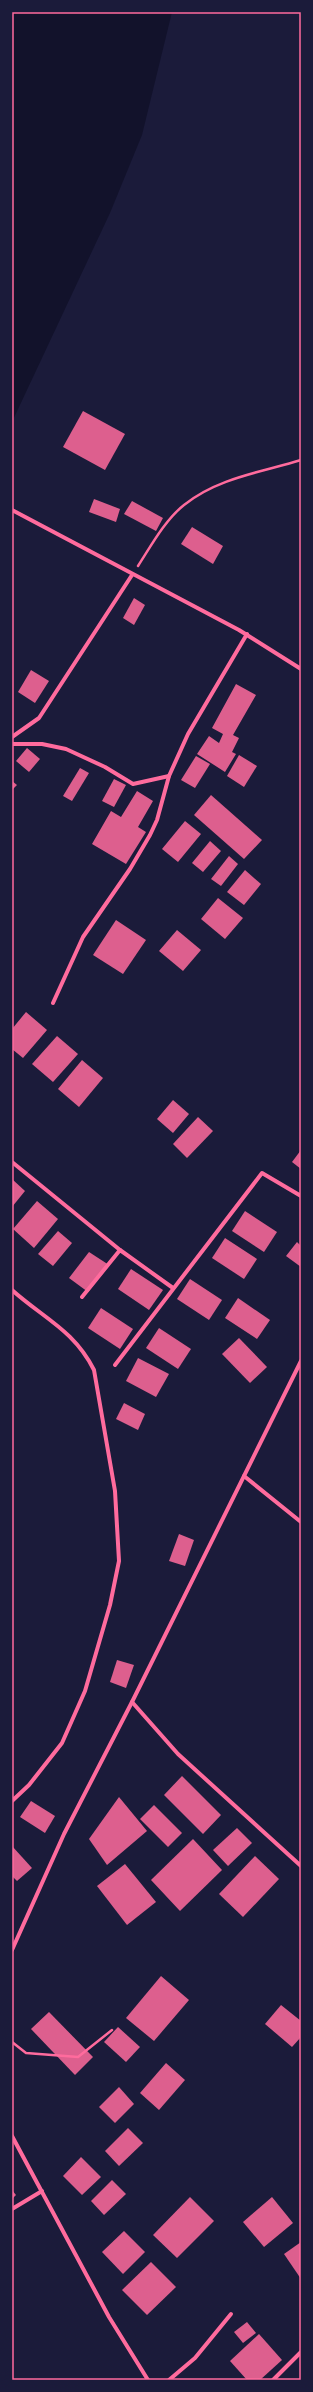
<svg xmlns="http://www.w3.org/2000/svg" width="313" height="2392" viewBox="0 0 313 2392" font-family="'Fira Sans Condensed',sans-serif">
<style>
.water{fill:#12122b}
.building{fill:#dd5f8e}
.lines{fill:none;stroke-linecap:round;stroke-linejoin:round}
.path{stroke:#ff6b9d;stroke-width:2.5}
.minor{stroke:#ff6b9d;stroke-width:4}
.neatline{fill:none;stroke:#ff6b9d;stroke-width:1.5}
</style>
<rect width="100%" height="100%" fill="#1b1b3a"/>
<path class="water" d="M12,12H172L142,135L110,213L12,422Z"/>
<g class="building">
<path d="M83,411L125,434L105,470L63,447Z"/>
<path d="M94,499L120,509L116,522L89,512Z"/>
<path d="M132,501L163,518L156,531L124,514Z"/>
<path d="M192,527L223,546L213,564L181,544Z"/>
<path d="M134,598L145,605L134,625L123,618Z"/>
<path d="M31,670L49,681L35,703L18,692Z"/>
<path d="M236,684L256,695L233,735L239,738L232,752L236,754L225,772L197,754L209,736L219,743L223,734L212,728Z"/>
<path d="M27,748L40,759L29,772L16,761Z"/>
<path d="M239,755L257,766L244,787L227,776Z"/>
<path d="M196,756L210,764L195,788L181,780Z"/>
<path d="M80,768L89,773L72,801L63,796Z"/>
<path d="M114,779L126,785L114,807L102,801Z"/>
<path d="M12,781L17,785L12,790Z"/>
<path d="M137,791L153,801L138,827L146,832L126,864L92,844L111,811L121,817Z"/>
<path d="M211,795L262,840L244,859L194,815Z"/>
<path d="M185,821L201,834L178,862L162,849Z"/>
<path d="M210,841L221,851L203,872L192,863Z"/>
<path d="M229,856L238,864L221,886L211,879Z"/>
<path d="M245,870L261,884L244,905L227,892Z"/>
<path d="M218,898L243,918L225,939L201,919Z"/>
<path d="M116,920L146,940L123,974L93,955Z"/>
<path d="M177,930L201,950L183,971L159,951Z"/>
<path d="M26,1012L47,1030L23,1058L12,1049V1029Z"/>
<path d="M57,1036L78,1054L53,1082L32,1064Z"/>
<path d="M82,1060L103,1078L79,1107L58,1089Z"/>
<path d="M173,1100L189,1114L173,1133L157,1119Z"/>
<path d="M198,1117L213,1131L187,1158L173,1144Z"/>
<path d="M301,1150V1169L292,1162Z"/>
<path d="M12,1179L25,1191L12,1207Z"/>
<path d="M37,1201L58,1219L34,1248L13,1229Z"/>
<path d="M245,1211L277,1232L264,1252L232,1231Z"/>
<path d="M58,1231L72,1243L53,1266L38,1254Z"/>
<path d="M225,1238L257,1259L244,1279L212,1258Z"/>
<path d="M297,1242L301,1246V1267L286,1256Z"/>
<path d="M89,1252L109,1265L88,1292L69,1278Z"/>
<path d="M131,1269L163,1290L149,1310L118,1289Z"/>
<path d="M190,1279L222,1300L209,1320L177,1299Z"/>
<path d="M238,1298L270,1320L257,1339L225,1318Z"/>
<path d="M101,1308L133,1329L120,1349L88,1328Z"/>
<path d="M159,1328L191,1349L178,1369L146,1348Z"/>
<path d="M239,1338L267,1367L250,1383L222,1354Z"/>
<path d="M138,1358L169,1374L156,1397L126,1381Z"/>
<path d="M124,1403L145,1414L138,1430L116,1419Z"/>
<path d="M179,1534L194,1540L185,1566L169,1561Z"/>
<path d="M117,1660L134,1665L126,1688L110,1682Z"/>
<path d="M182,1776L221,1815L203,1834L164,1795Z"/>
<path d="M119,1797L147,1831L107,1865L89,1839Z"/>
<path d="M31,1801L55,1816L45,1833L20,1817Z"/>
<path d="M154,1805L182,1833L168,1847L140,1819Z"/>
<path d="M237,1828L252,1843L228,1866L213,1850Z"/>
<path d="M193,1839L222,1870L180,1911L151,1880Z"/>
<path d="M12,1846L32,1868L17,1881L12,1876Z"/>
<path d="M255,1856L279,1879L243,1917L219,1894Z"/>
<path d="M125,1864L156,1902L127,1925L97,1886Z"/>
<path d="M161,1976L189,2000L154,2041L126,2018Z"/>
<path d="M281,2005L301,2021V2037L292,2047L265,2024Z"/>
<path d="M49,2012L93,2057L75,2075L31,2029Z"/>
<path d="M118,2027L140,2047L126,2062L104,2042Z"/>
<path d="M166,2063L185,2080L159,2110L140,2093Z"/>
<path d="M119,2087L134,2104L115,2123L99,2107Z"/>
<path d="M128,2128L143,2143L119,2166L105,2151Z"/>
<path d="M81,2157L101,2177L82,2195L63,2176Z"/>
<path d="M112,2180L126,2194L104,2215L91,2201Z"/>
<path d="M12,2190L16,2195L12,2199Z"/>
<path d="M190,2197L214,2221L177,2258L153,2235Z"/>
<path d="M272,2197L293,2223L264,2247L243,2222Z"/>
<path d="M124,2231L145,2252L123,2274L102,2252Z"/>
<path d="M301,2242V2279L284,2254Z"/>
<path d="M151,2262L176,2287L147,2315L122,2290Z"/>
<path d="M247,2322L256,2333L243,2343L234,2332Z"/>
<path d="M259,2334L282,2360L260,2380H247L230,2361Z"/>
</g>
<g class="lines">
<g class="path">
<path d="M138,566C151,546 165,520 184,505C217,478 262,472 301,460"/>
<path d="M12,2042L26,2053L78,2057L112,2030"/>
</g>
<g class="minor">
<path d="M12,510L239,630L301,669"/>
<path d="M12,737L39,718L132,575"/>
<path d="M12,744H42L66,749L105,767L133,784L169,776"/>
<path d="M53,1003L83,937L130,869L150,835L157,820L169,776L188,734L247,634"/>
<path d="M12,1162L120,1250"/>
<path d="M12,1290C43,1318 74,1330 94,1370L115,1491L119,1561L110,1605L85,1691L62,1743L29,1785L12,1801"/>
<path d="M82,1297L120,1250L173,1288"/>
<path d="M115,1365L262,1173L301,1196"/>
<path d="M244,1476L301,1522"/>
<path d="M132,1702L178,1754L301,1866"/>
<path d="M12,1950L64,1834L132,1702L301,1361"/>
<path d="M12,2136L109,2317L148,2380"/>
<path d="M12,2209L42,2191"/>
<path d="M169,2380L195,2358L231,2314"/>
<path d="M273,2380L301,2352"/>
</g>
</g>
<rect width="313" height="2392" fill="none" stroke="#1b1b3a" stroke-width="26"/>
<rect x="13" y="13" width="287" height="2366" class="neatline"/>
</svg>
